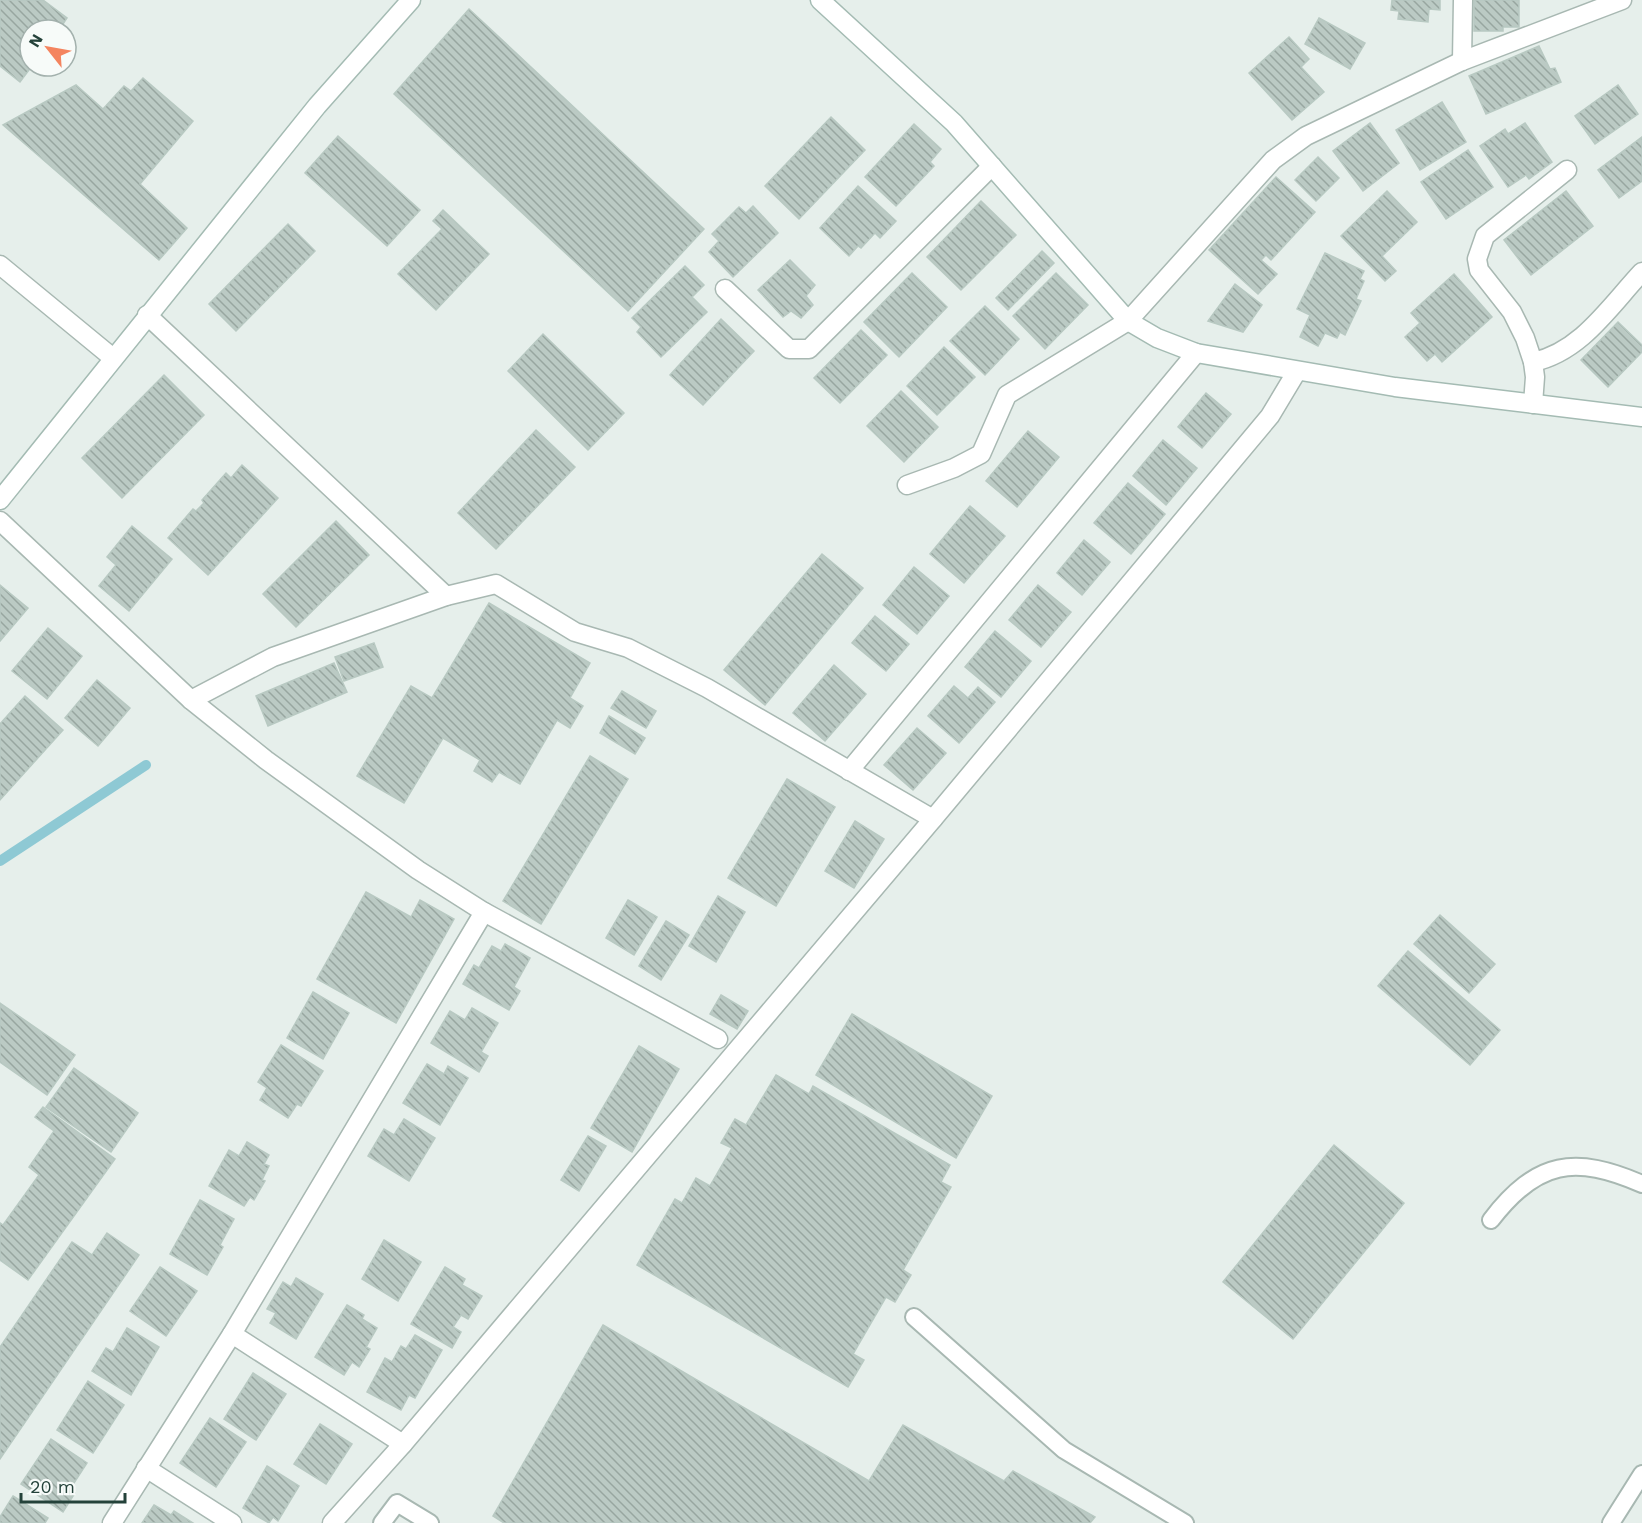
<svg xmlns="http://www.w3.org/2000/svg" width="1642" height="1523" viewBox="0 0 1642 1523" font-family="'Work Sans',sans-serif">
<style>
.lines{fill:none;stroke-linecap:round;stroke-linejoin:round}
.stream{stroke:#8ec9d4;stroke-width:10}
.building{fill:url(#building-back-hatch);stroke:#b8c9c2;stroke-width:1.5}
.lane-casing{stroke:#a8b8b2;stroke-width:20}
.street-casing{stroke:#a8b8b2;stroke-width:21}
.secondary-casing{stroke:#a4bbb3;stroke-width:21}
.lane{stroke:#fff;stroke-width:16}
.street{stroke:#fff;stroke-width:18}
.secondary{stroke:#fff;stroke-width:18}
</style>
<defs>
<pattern id="building-back-hatch" width="6" height="6" patternUnits="userSpaceOnUse" patternTransform="scale(1.5)"><rect width="6" height="6" fill="#bbcac4"/><path d="M-1 5l2 2M0 0l6 6M5-1l2 2" fill="none" stroke="#98a6a0"/></pattern>
</defs>
<rect width="100%" height="100%" fill="#e6efeb"/>
<g class="lines">
<path class="stream" d="M0,861L146,765"/>
</g>
<g class="building">
<path d="M0,0H43L67,18L59,30H30V66H32L20,82L0,66Z"/>
<path d="M1392,0H1440V10L1429,9L1428,22L1398,19L1399,11L1391,10Z"/>
<path d="M1474,0H1519V27H1503V31H1474Z"/>
<path d="M469,9L704,229L628,311L394,94Z"/>
<path d="M1319,18L1365,43L1350,69L1305,44Z"/>
<path d="M1289,37L1309,59L1301,67L1324,92L1292,120L1249,73Z"/>
<path d="M1539,46L1550,69L1555,68L1561,82L1486,114L1469,76Z"/>
<path d="M143,78L193,121L140,184L187,228L159,260L3,125L76,85L103,109L124,86L131,91Z"/>
<path d="M1618,85L1638,114L1595,144L1575,116Z"/>
<path d="M1442,102L1466,142L1420,170L1396,130Z"/>
<path d="M831,117L865,150L799,219L765,186Z"/>
<path d="M1370,123L1399,163L1363,191L1333,151Z"/>
<path d="M1525,123L1552,162L1529,179L1526,175L1508,187L1480,146L1505,129L1508,134Z"/>
<path d="M914,124L941,149L930,162L934,166L896,206L865,177Z"/>
<path d="M338,136L420,210L387,246L305,173Z"/>
<path d="M1642,137V181L1619,198L1598,170Z"/>
<path d="M1468,150L1493,187L1446,219L1421,182Z"/>
<path d="M1318,157L1339,178L1316,201L1295,180Z"/>
<path d="M1276,177L1315,212L1271,260L1266,255L1261,260L1277,274L1258,294L1209,250Z"/>
<path d="M858,186L896,221L880,238L875,233L861,248L858,246L849,256L820,228Z"/>
<path d="M1387,191L1417,222L1382,256L1396,271L1385,281L1341,236Z"/>
<path d="M1566,191L1593,226L1531,275L1504,240Z"/>
<path d="M981,201L1016,235L961,290L927,257Z"/>
<path d="M753,206L778,233L733,277L709,252L719,241L712,234L739,207L746,213Z"/>
<path d="M443,210L489,254L436,310L398,274L442,229L433,221Z"/>
<path d="M288,224L315,251L236,331L209,304Z"/>
<path d="M1042,251L1054,263L1008,310L996,298Z"/>
<path d="M1325,253L1364,271L1360,279L1364,281L1356,299L1361,301L1345,335L1340,332L1337,338L1325,333L1318,346L1300,337L1310,315L1297,309Z"/>
<path d="M790,260L815,285L806,296L813,305L801,318L791,311L783,317L758,290Z"/>
<path d="M685,266L704,285L692,297L707,312L661,357L637,332L641,327L632,318Z"/>
<path d="M912,273L947,307L899,357L864,322Z"/>
<path d="M1056,273L1088,305L1045,349L1013,316Z"/>
<path d="M1454,274L1492,317L1442,362L1435,354L1427,361L1405,337L1420,323L1411,313Z"/>
<path d="M1235,284L1262,305L1243,332L1208,321Z"/>
<path d="M985,306L1019,339L985,375L950,341Z"/>
<path d="M721,319L754,351L703,405L670,375Z"/>
<path d="M1618,322L1642,345V352L1608,387L1581,360Z"/>
<path d="M861,330L887,355L840,403L814,378Z"/>
<path d="M543,334L624,413L588,450L508,371Z"/>
<path d="M944,347L975,377L937,415L907,386Z"/>
<path d="M164,375L204,415L122,498L82,458Z"/>
<path d="M901,391L938,427L904,462L867,426Z"/>
<path d="M1206,393L1231,414L1202,448L1178,427Z"/>
<path d="M536,430L575,467L496,549L458,513Z"/>
<path d="M1028,431L1059,457L1017,507L986,481Z"/>
<path d="M1163,440L1197,468L1166,505L1133,476Z"/>
<path d="M242,465L278,498L208,575L168,538L193,509L196,511L204,503L202,500L226,473L231,478Z"/>
<path d="M1128,483L1165,514L1131,554L1094,523Z"/>
<path d="M970,506L1005,536L964,583L930,554Z"/>
<path d="M336,521L369,555L296,627L263,594Z"/>
<path d="M132,526L172,559L129,611L99,586L116,565L107,557Z"/>
<path d="M1084,540L1110,562L1082,595L1057,573Z"/>
<path d="M822,554L863,588L765,705L724,670Z"/>
<path d="M914,567L949,596L917,634L883,605Z"/>
<path d="M0,585L28,608L0,641Z"/>
<path d="M1038,585L1071,612L1041,647L1009,620Z"/>
<path d="M489,603L590,663L570,698L583,706L570,728L557,720L520,784L499,772L492,782L474,771L480,760L443,738L404,803L357,776L411,686L432,698Z"/>
<path d="M875,616L909,644L886,671L852,643Z"/>
<path d="M48,628L82,656L47,699L12,671Z"/>
<path d="M995,631L1031,661L1001,697L965,667Z"/>
<path d="M374,643L383,667L344,681L335,657Z"/>
<path d="M334,663L347,692L268,726L256,696Z"/>
<path d="M834,665L866,694L825,741L793,713Z"/>
<path d="M97,680L130,708L98,746L65,718Z"/>
<path d="M954,686L968,698L978,687L995,702L959,743L928,716Z"/>
<path d="M622,691L656,711L646,728L611,708Z"/>
<path d="M25,696L63,730L0,800V724Z"/>
<path d="M609,716L645,738L635,754L600,733Z"/>
<path d="M917,728L946,753L913,790L884,765Z"/>
<path d="M590,756L628,779L541,924L503,901Z"/>
<path d="M787,779L835,807L776,906L728,878Z"/>
<path d="M855,821L884,839L854,888L825,871Z"/>
<path d="M366,892L411,917L420,900L454,919L396,1023L317,979Z"/>
<path d="M718,896L745,912L716,962L689,946Z"/>
<path d="M628,900L657,917L634,955L606,938Z"/>
<path d="M1440,915L1495,964L1469,993L1414,944Z"/>
<path d="M666,921L689,935L661,980L639,966Z"/>
<path d="M505,944L530,958L514,987L520,991L509,1010L463,984L474,965L479,968L492,946L501,951Z"/>
<path d="M1408,951L1500,1030L1470,1065L1378,986Z"/>
<path d="M313,992L349,1013L323,1059L287,1038Z"/>
<path d="M721,995L748,1011L737,1029L710,1014Z"/>
<path d="M0,1003L75,1055L47,1095L0,1062Z"/>
<path d="M472,1008L498,1023L481,1052L488,1056L479,1072L431,1043L450,1011L465,1020Z"/>
<path d="M852,1014L992,1096L956,1158L816,1075Z"/>
<path d="M281,1045L323,1071L301,1106L297,1104L288,1118L260,1100L267,1088L258,1082Z"/>
<path d="M639,1046L679,1069L632,1152L591,1128Z"/>
<path d="M427,1064L444,1074L448,1066L468,1078L440,1125L403,1103Z"/>
<path d="M74,1068L138,1113L111,1152L46,1107Z"/>
<path d="M776,1075L809,1094L813,1086L950,1165L941,1182L951,1187L903,1270L911,1275L895,1302L886,1297L853,1354L864,1360L848,1387L637,1265L675,1199L682,1203L696,1178L710,1186L732,1148L721,1143L735,1119L746,1125Z"/>
<path d="M43,1107L115,1159L28,1280L0,1260V1223L3,1225L39,1175L29,1167L54,1131L35,1117Z"/>
<path d="M404,1119L435,1138L409,1181L368,1156L384,1129L394,1135Z"/>
<path d="M588,1136L606,1146L579,1191L561,1180Z"/>
<path d="M247,1142L269,1155L264,1164L269,1166L262,1180L265,1181L254,1200L250,1197L244,1206L209,1186L229,1150L239,1156Z"/>
<path d="M1334,1145L1404,1203L1293,1339L1223,1282Z"/>
<path d="M200,1200L234,1219L220,1245L223,1247L207,1275L170,1254Z"/>
<path d="M107,1233L139,1255L0,1459V1347L72,1242L92,1255Z"/>
<path d="M384,1240L421,1262L398,1301L362,1279Z"/>
<path d="M160,1267L197,1291L166,1336L130,1311Z"/>
<path d="M445,1267L465,1279L462,1285L482,1296L468,1319L461,1315L453,1327L461,1332L452,1348L411,1324Z"/>
<path d="M296,1278L323,1294L296,1339L270,1323L276,1313L267,1309L283,1282L291,1287Z"/>
<path d="M347,1305L364,1315L362,1319L377,1328L366,1347L370,1349L359,1367L352,1362L344,1375L315,1357Z"/>
<path d="M603,1325L869,1481L903,1425L1004,1481L1013,1471L1095,1517L1090,1523H504L493,1516Z"/>
<path d="M127,1328L159,1347L131,1395L92,1371L106,1348L113,1352Z"/>
<path d="M415,1335L442,1350L415,1398L409,1395L401,1410L367,1392L385,1358L392,1362L401,1346L406,1349Z"/>
<path d="M253,1373L286,1394L256,1440L224,1419Z"/>
<path d="M88,1381L124,1405L93,1453L57,1430Z"/>
<path d="M210,1418L246,1442L216,1487L180,1463Z"/>
<path d="M320,1424L352,1444L326,1484L294,1464Z"/>
<path d="M51,1439L87,1463L70,1489L75,1493L63,1512L21,1484Z"/>
<path d="M267,1466L299,1486L278,1521L273,1517L269,1523L243,1508Z"/>
<path d="M13,1496L48,1518L45,1523H0V1517Z"/>
<path d="M154,1505L171,1515L174,1511L193,1523H142Z"/>
</g>
<g class="lines">
<g class="lane-casing">
<g id="lane">
<path d="M1491,1220C1537,1160 1575,1155 1642,1184"/>
<path d="M914,1317L1064,1450L1185,1523"/>
<path d="M382,1523L397,1503L430,1523"/>
<path d="M1611,1523L1642,1474"/>
</g>
</g>
<g class="street-casing">
<g id="street">
<path d="M1462,61L1463,0"/>
<path d="M0,265L113,358"/>
<path d="M725,289L789,349H809L992,166"/>
<path d="M147,315L446,596"/>
<path d="M1533,362C1581,352 1610,306 1642,272"/>
<path d="M1533,404L1535,377L1533,362L1525,338L1512,312L1479,270L1477,259L1485,236L1567,170"/>
<path d="M907,485L954,468L981,454L1007,395L1128,321L1273,160L1306,136L1462,61L1622,0"/>
<path d="M0,521L191,700L266,760L418,870L484,912L718,1039"/>
<path d="M191,700L273,657L446,596L496,584L575,632L628,648L707,688L933,819"/>
<path d="M849,771L1196,353"/>
<path d="M232,1334L403,1444"/>
<path d="M146,1468L232,1523"/>
<path d="M112,1523L232,1334L484,912"/>
<path d="M332,1523L403,1444L933,819L1270,416L1297,371"/>
</g>
</g>
<g class="secondary-casing">
<g id="secondary">
<path d="M820,0L954,123L1128,321L1157,338L1196,353L1395,387L1642,417"/>
<path d="M0,500L317,106L411,0"/>
</g>
</g>
<use href="#lane" class="lane"/>
<use href="#street" class="street"/>
<use href="#secondary" class="secondary"/>
</g>
<g transform="translate(48 48) rotate(301)"><circle r="28" fill="#f7fbf9" stroke="#a3b1ad" stroke-width="1.5"/>
<path d="M0-4.5L10 22L0 15L-10 22Z" fill="#f4845f"/>
<text y="-9" font-size="16" font-weight="bold" text-anchor="middle" fill="#24423a">N</text>
</g>
<path d="M21 1493v9h104v-9" fill="none" stroke="#24423a" stroke-width="3"/>
<text x="30" y="1493" font-size="18" fill="#24423a" stroke="#f7fbf9" stroke-width="4.5" paint-order="stroke">20 m</text>
</svg>
